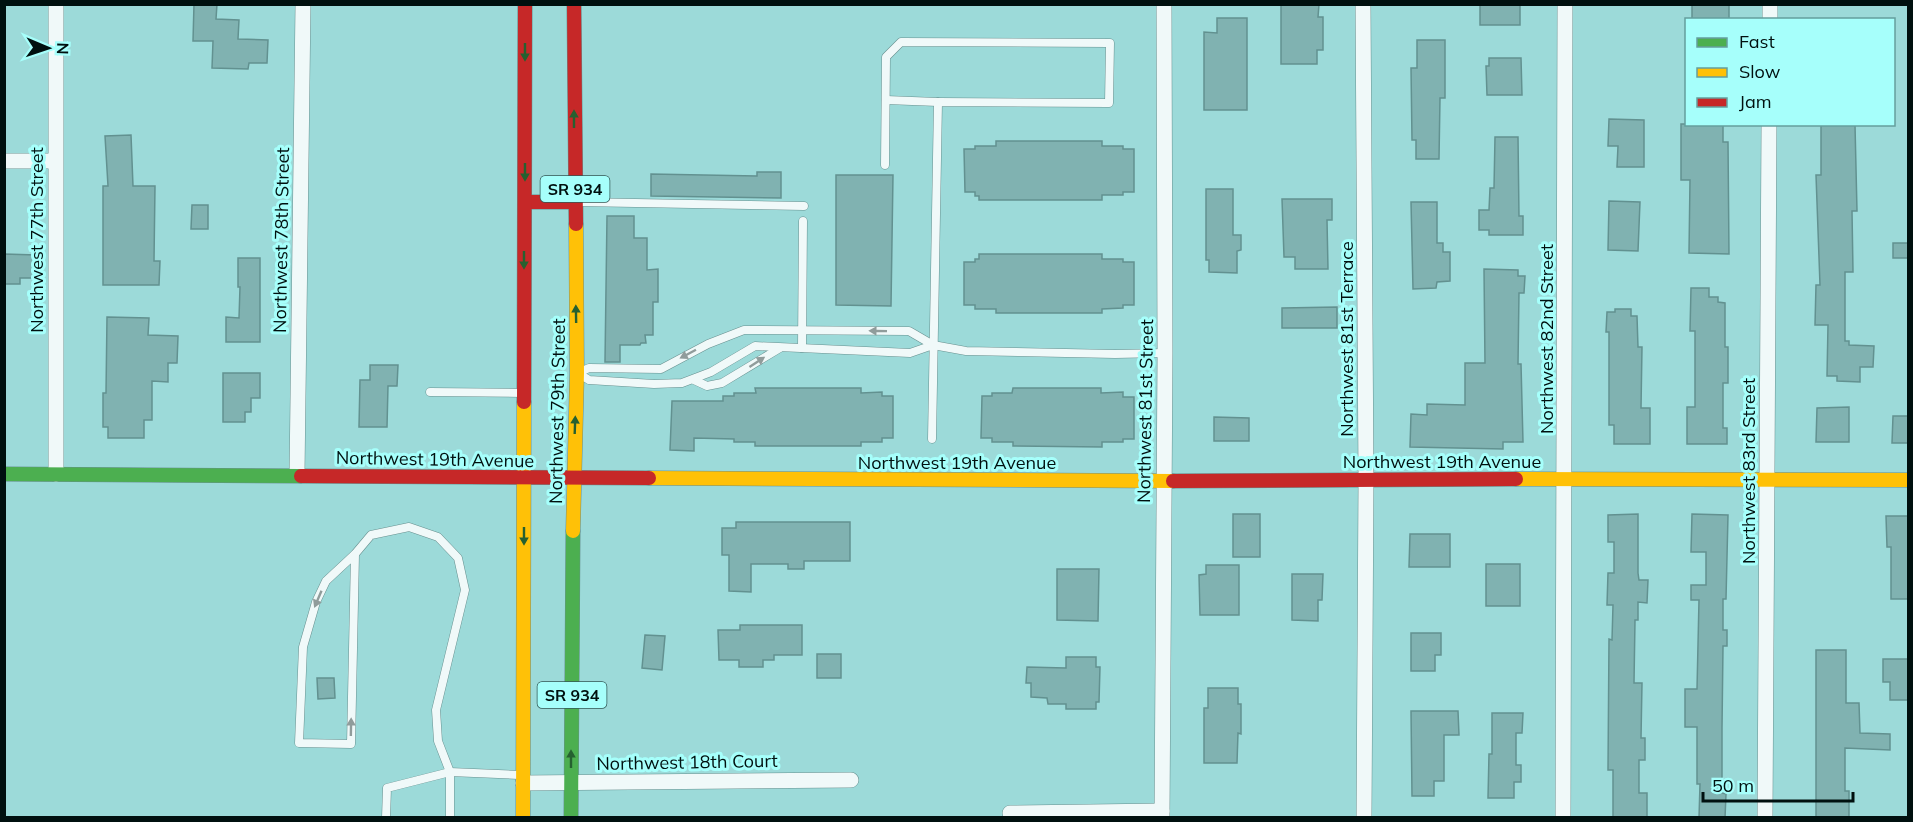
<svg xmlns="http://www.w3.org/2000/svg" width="1913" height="822" viewBox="0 0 1913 822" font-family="Mulish,sans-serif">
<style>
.building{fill:#80b2b1;stroke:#629190;stroke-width:1.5}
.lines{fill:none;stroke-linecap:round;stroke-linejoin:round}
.lane-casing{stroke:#67908f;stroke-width:9}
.street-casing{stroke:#67908f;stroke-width:16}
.fast-casing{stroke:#67908f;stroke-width:15}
.slow-casing{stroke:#67908f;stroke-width:15}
.jam-casing{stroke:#67908f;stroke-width:15}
.lane{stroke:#f0f9f9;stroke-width:8}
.street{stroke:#f0f9f9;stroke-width:15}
.fast{stroke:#4caf50;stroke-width:14}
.slow{stroke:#ffc107;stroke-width:14}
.jam{stroke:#c62828;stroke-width:14}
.oneway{fill:#266030}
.oneway2{fill:#909c9b}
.labels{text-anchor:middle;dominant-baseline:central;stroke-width:6;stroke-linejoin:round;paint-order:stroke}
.shield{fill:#a6fffb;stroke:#325856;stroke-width:1.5}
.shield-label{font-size:16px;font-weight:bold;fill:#00100f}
.street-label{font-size:18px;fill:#00100f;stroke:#a6fffb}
</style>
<rect width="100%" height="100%" fill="#9cdad9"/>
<g class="building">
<path d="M194,4H217L216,19L239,20L238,39L268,40L267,63H249L248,69L212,68L213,41H193Z"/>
<path d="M1281,4H1319L1318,17H1323V50H1317V64H1281Z"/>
<rect x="1480" y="4" width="40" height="21"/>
<rect x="1692" y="4" width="37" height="16"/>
<path d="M1217,18H1247V110H1204V32L1217,33Z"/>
<path d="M1417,40H1445V98H1440L1439,159H1416V140H1412L1411,68H1417Z"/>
<path d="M1489,58H1521L1522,95H1487L1486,66H1489Z"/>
<path d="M1609,119L1644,120V167H1617L1618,146H1608Z"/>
<path d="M1681,124H1723V142H1728L1729,254L1689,253L1690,180H1681Z"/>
<path d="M1821,125H1855L1857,211H1852L1853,272H1845V341H1849V345L1874,346L1873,367H1860V382L1837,381V376H1827L1828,325H1815L1816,285H1820L1816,175H1821Z"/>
<path d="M131,135L133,186H155L154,261H160L159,285H103V186H108L105,136Z"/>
<path d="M1495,137H1518L1519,216H1523V235H1489V230H1479V210H1489L1490,188H1494Z"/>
<path d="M996,141H1102V146H1123V149H1134V192H1123V195H1102V200H979V196H975V192H965L964,149H975V146H996Z"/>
<path d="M757,172H781V198L651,196V174L757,176Z"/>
<path d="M836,175H893L891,306L836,305Z"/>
<path d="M1206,189H1233V235H1241V250L1237,251V273L1209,272V260H1206Z"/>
<path d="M1282,199H1332V220H1327L1328,269H1295V257H1284Z"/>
<path d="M1609,201L1640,202L1638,251L1608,250Z"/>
<path d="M1411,202H1437V243H1443V252H1450V281L1437,282L1436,288L1413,289Z"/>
<path d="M192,205H208V229H191Z"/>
<path d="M607,216H634V238H647V270L658,269V302H653V335H645L646,343H641L640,345H620V362H605Z"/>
<rect x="1893" y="243" width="15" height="15"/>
<path d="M4,254L36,255V278H20V284H4Z"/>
<path d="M979,254H1102V259H1123V262H1134V305H1123V308L1102,309V313H996V309H975V305H964V262H975V259H979Z"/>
<path d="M238,258H260V342H226V317L239,318L240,287H238Z"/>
<path d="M1484,269L1518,270V276H1525L1524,293H1519L1518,364H1521L1523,442H1503V449L1410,447L1411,414L1427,415V404L1465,405V363H1485Z"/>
<path d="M1691,288H1709V297H1718V302L1725,303V347H1728V383H1723V428H1727V444H1687V407H1695V331H1690Z"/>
<path d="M1337,307V328H1282V308Z"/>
<path d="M1615,309H1631V316H1637L1638,347H1642L1641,408H1650V444H1614V425H1609V332H1606L1607,312H1615Z"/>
<path d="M107,317L149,318L148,335L178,336L177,363H168V382L152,381V420H144V438H108V427H103V393H106Z"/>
<path d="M370,365H398L397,386H388L387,427H359L360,380H370Z"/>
<path d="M223,373H260V398H251V412H245V422H223Z"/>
<path d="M755,388H861V393L882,392V396H893V438H882V442H861V446H755V442H734V439L694,438V451L670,450L672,401H723V396H734V393H756Z"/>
<path d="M1013,388H1101V393L1123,392V397H1134V439H1123V442H1102V447L1013,446V442H992V438H981L982,396H992V393H1012Z"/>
<path d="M1849,407V442H1816L1817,408Z"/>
<path d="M1893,416H1908V443H1892Z"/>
<path d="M1214,417L1249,418V441H1214Z"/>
<rect x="1233" y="514" width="27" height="43"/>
<path d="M1638,514V573L1639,580H1648L1647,603L1638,602V620H1635L1634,683H1642L1641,738H1645V760H1639V793H1647V818H1613V770H1608L1609,639L1612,640L1613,605H1607L1608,573H1614V542H1608V515Z"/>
<path d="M1692,514L1728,515L1726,599H1723V630H1727V646H1723L1722,728V793L1726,794L1725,818H1699L1700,784H1697V727H1685V689H1697L1699,600H1691V585H1706V552H1691Z"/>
<path d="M1886,516H1908V599H1891V547H1887Z"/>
<path d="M736,522H850V561H804V569H788V564H751V592L729,591V555H722V528H736Z"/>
<path d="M1410,534H1450V567H1409Z"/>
<rect x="1486" y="564" width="34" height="42"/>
<path d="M1206,565H1239V615H1200L1199,575L1206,574Z"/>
<path d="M1057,569H1099L1098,621L1057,620Z"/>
<path d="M1292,574H1323L1322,600H1318V621L1292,620Z"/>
<path d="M740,625H802V655H774V660H763V667H739V660H719L718,630H740Z"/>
<path d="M1411,633H1441V655H1435V671H1411Z"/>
<path d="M645,635L665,636L662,670L642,668Z"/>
<path d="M1816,650H1846V703H1859L1860,733L1890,734V750L1845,748V791H1849V818H1816Z"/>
<rect x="817" y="654" width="24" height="24"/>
<path d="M1066,657H1096V667H1100L1099,702H1096V709H1066V704H1048L1047,698L1031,697V683H1026L1027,667L1066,668Z"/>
<path d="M1883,659H1908V700H1890V682H1883Z"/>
<path d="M317,678H334L335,698L318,699Z"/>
<path d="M1208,688H1238V704H1241V734L1238,733L1237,763H1204V708H1208Z"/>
<path d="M1411,711H1458L1459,735H1444V781H1434V796H1412Z"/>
<path d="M1492,713H1523L1522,733H1516V765H1521V782H1514V798H1488L1489,754H1492Z"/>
</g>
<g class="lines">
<g class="lane-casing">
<g id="lane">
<path d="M886,100L938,102"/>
<path d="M885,165L886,57L901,42L1110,43L1109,103L938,102L932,439"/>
<path d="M578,202L804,206"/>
<path d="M802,348L803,221"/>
<path d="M580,372L589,368L661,369L708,344L744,330L909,331L933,345L966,351L1115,354L1165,353"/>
<path d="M581,375L589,380L654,384L682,383L711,372L755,346L910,353L933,345"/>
<path d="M694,380L707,386L722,383L780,348"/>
<path d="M430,392L522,393"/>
<path d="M355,554L351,744L299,743L303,647L316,602L326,581L355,554L371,535L409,527L438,537L458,558L465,590L436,710L438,741L450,772V818"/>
<path d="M386,818L387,788L450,772L519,775"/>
</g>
</g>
<g class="street-casing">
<g id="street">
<path d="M56,4V474"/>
<path d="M1363,4L1366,480L1364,818"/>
<path d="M1770,20V4"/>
<path d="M4,161H55"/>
<path d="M297,475L303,4"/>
<path d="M523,783L851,780"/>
<path d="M1010,813L1162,811"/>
<path d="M1162,818L1165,353L1164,4"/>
<path d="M1563,818L1565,4"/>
<path d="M1765,818L1769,124"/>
</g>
</g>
<g class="fast-casing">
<g id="fast">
<path d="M4,474L301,476"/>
<path d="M571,818L573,531"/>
</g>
</g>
<g class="slow-casing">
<g id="slow">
<path d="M649,478L1173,481"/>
<path d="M1516,479L1908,480"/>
<path d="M573,531L577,373L576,224"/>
<path d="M523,818L524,402"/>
</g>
</g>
<g class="jam-casing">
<g id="jam">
<path d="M574,4L576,224"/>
<path d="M525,202H575"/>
<path d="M524,402L525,4"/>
<path d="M301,476L649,478"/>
<path d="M1173,481L1516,479"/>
</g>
</g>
<use href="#lane" class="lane"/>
<use href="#street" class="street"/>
<use href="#fast" class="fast"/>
<use href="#slow" class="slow"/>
<use href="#jam" class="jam"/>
</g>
<defs><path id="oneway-solid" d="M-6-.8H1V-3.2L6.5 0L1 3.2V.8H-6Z" transform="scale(1.5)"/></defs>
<g class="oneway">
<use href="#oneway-solid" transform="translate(525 52) rotate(90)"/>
<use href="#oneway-solid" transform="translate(574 119) rotate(-90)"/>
<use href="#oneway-solid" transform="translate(525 172) rotate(90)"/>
<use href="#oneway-solid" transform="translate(524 260) rotate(90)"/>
<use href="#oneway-solid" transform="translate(576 314) rotate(-91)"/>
<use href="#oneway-solid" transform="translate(575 425) rotate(-88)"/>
<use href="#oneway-solid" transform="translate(524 536) rotate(90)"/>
<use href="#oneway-solid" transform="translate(571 759) rotate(-90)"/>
</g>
<g class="oneway2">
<use href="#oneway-solid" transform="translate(878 331) rotate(-179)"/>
<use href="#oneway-solid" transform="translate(688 354) rotate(152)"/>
<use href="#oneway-solid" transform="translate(757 362) rotate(-33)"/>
<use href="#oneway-solid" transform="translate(318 599) rotate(113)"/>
<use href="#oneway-solid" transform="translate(351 727) rotate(-89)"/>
</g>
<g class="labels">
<g class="shield">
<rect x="540.5" y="176" width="69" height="26" rx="4.5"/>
<rect x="537.5" y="682" width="69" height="26" rx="4.5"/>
</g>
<g class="shield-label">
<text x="575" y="189">SR 934</text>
<text x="572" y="695">SR 934</text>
</g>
<g class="street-label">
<text transform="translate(36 240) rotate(-90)">Northwest 77th Street</text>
<text transform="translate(281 240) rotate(-89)">Northwest 78th Street</text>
<text transform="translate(1346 339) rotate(-90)">Northwest 81st Terrace</text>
<text transform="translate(1546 339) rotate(-90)">Northwest 82nd Street</text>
<text transform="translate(557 411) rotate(-89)">Northwest 79th Street</text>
<text transform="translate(1145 411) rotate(-89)">Northwest 81st Street</text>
<text transform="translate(435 459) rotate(1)">Northwest 19th Avenue</text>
<text x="1442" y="461">Northwest 19th Avenue</text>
<text x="957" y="462">Northwest 19th Avenue</text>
<text transform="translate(1748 471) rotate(-90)">Northwest 83rd Street</text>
<text transform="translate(687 762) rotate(-1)">Northwest 18th Court</text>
</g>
</g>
<rect width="1913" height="822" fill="none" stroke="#00100f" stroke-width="12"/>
<rect x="1685" y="18" width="210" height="108" fill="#a6fffb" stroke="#649f9d" stroke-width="1.5"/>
<rect x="1697" y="38" width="30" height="9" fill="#4caf50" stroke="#649f9d" stroke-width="1.5"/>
<text x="1739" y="48" font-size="18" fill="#00100f">Fast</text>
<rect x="1697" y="68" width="30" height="9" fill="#ffc107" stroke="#649f9d" stroke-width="1.5"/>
<text x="1739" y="78" font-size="18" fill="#00100f">Slow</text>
<rect x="1697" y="98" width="30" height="9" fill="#c62828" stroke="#649f9d" stroke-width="1.5"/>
<text x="1739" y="108" font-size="18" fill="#00100f">Jam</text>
<g transform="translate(48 48) rotate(92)" stroke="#a6fffb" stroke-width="4.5" paint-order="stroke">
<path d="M0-4.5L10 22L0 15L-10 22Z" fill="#00100f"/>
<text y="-9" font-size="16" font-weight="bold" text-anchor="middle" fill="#00100f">N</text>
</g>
<path d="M1703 792v9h150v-9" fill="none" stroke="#00100f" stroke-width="3"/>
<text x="1712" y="792" font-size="18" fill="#00100f" stroke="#a6fffb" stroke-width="4.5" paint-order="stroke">50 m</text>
</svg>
